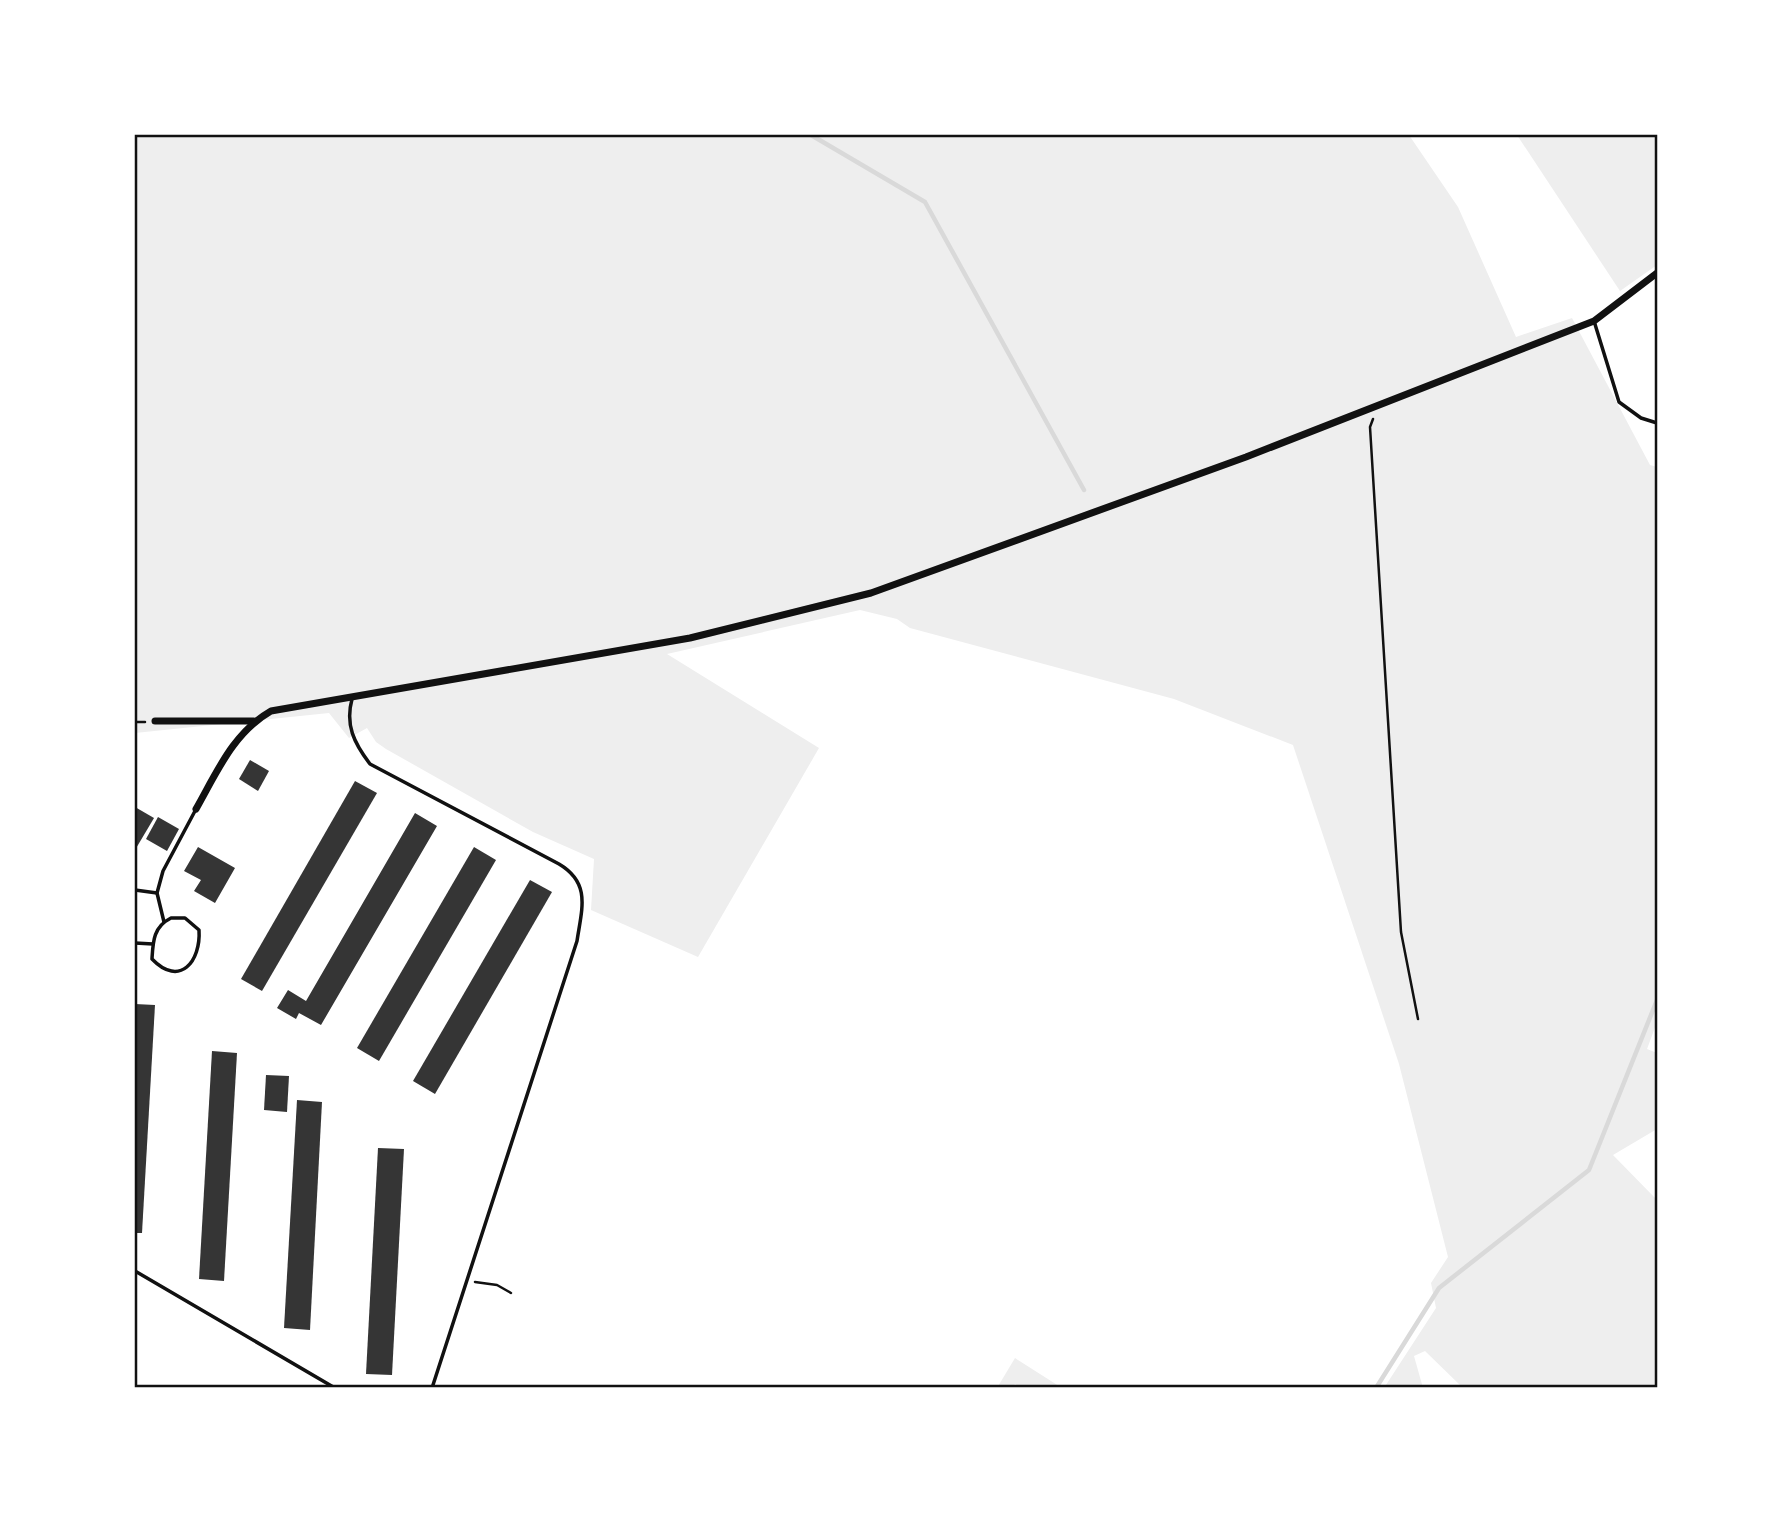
<svg xmlns="http://www.w3.org/2000/svg" width="1792" height="1523" viewBox="0 0 1792 1523" font-family="'Nunito Sans',sans-serif">
<style>
.green{fill:#eee}
.lines{fill:none;stroke-linecap:round;stroke-linejoin:round}
.stream{stroke:#d9d9d9;stroke-width:4.5}
.building{fill:#353535}
.path{stroke:#111;stroke-width:2.5}
.service{stroke:#111;stroke-width:3.5}
.minor{stroke:#111;stroke-width:7}
.neatline{fill:none;stroke:#111;stroke-width:2.5}
</style>
<rect width="100%" height="100%" fill="#fff"/>
<g class="green">
<path d="M135,135H1409L1458,207L1516,337L1572,318L1650,465L1657,467V1022L1647,1049L1657,1053V1129L1613,1155L1657,1200V1388H1463L1425,1351L1414,1356L1423,1388H1384L1436,1308L1431,1283L1448,1257L1399,1064L1293,745L1174,699L910,628L897,619L860,610L667,654L819,748L698,957L591,910L594,859L533,832L386,749L376,742L367,728L349,738L329,713L135,733Z"/>
<path d="M1517,135H1657V265L1620,291Z"/>
<path d="M1015,1358L1062,1388H1022L1015,1384L1012,1388H997Z"/>
</g>
<g class="lines">
<g class="stream">
<path d="M811,135L925,202L1084,490"/>
<path d="M1376,1388L1439,1288L1589,1170L1657,1000"/>
</g>
</g>
<g class="building">
<path d="M250,760L269,771L258,791L239,779Z"/>
<path d="M355,781L377,793L262,991L241,979Z"/>
<path d="M135,807L154,818L135,850Z"/>
<path d="M415,813L437,826L321,1025L299,1013L296,1019L277,1008L288,990L306,1001Z"/>
<path d="M158,817L179,829L167,851L146,839Z"/>
<path d="M198,847L235,868L215,903L194,891L201,880L184,871Z"/>
<path d="M474,847L496,860L379,1061L357,1048Z"/>
<path d="M530,880L552,892L435,1094L413,1081Z"/>
<path d="M135,1004L155,1005L142,1233H135Z"/>
<path d="M212,1051L237,1053L224,1281L199,1279Z"/>
<path d="M266,1075L289,1076L287,1112L264,1110Z"/>
<path d="M297,1100L322,1102L310,1330L284,1328Z"/>
<path d="M378,1148L404,1149L392,1375L366,1374Z"/>
</g>
<g class="lines">
<g class="path">
<path d="M1373,419L1370,427L1401,932L1418,1019"/>
<path d="M135,722H145"/>
<path d="M475,1282L497,1285L511,1293"/>
</g>
<g class="service">
<path d="M1594,321L1619,402L1641,418L1657,423"/>
<path d="M352,699C345,725 354,743 370,764L559,864C591,883 582,908 577,941L432,1388"/>
<path d="M135,890L157,893"/>
<path d="M171,918H185L199,930C201,961 180,988 152,959C153,942 153,927 171,918Z"/>
<path d="M164,922L157,893L163,871L195,811"/>
<path d="M135,943L153,944"/>
<path d="M135,1271L335,1388"/>
</g>
<g class="minor">
<path d="M155,721H254"/>
<path d="M196,809C217,772 233,733 271,711L690,638L871,593L1246,457L1594,321L1657,273"/>
</g>
</g>
<rect width="1792" height="1523" fill="none" stroke="#ffffff" stroke-width="273"/>
<rect x="136" y="136" width="1520" height="1250" class="neatline"/>
</svg>
